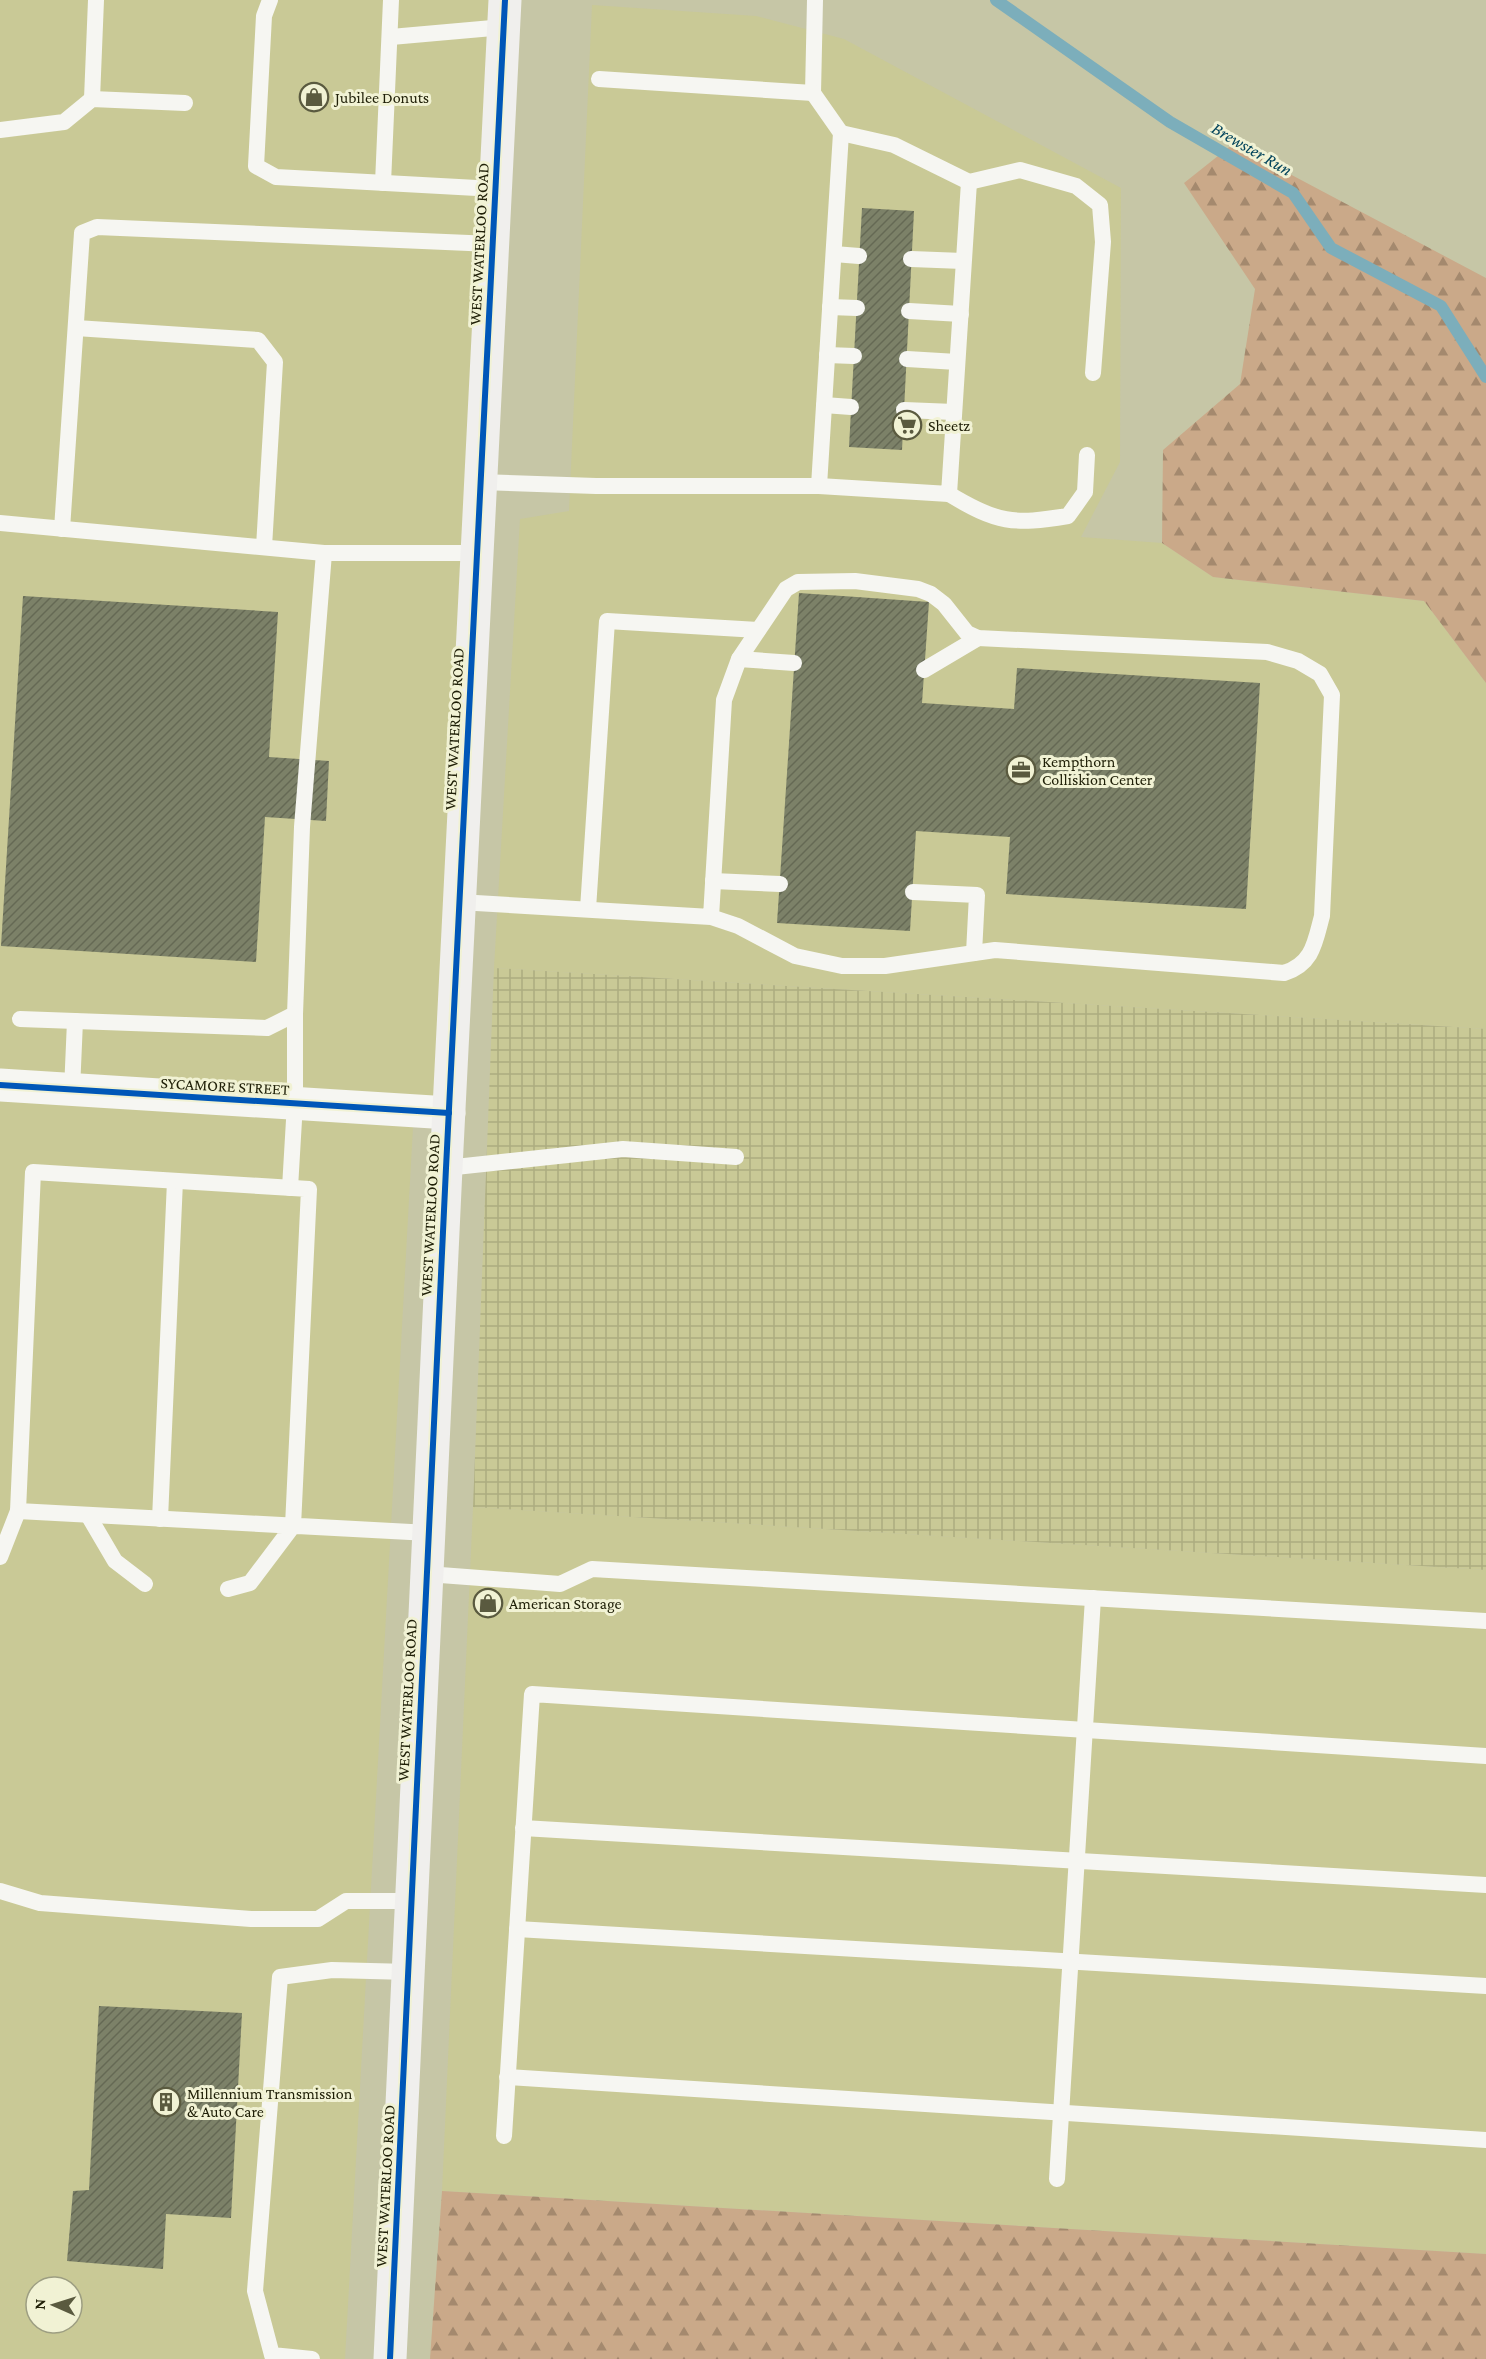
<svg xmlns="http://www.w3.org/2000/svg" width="1486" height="2359" viewBox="0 0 1486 2359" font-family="'Crimson Pro',serif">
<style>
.built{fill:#c9c996;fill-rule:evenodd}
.industrial{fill:url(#industrial-grid)}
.forest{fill:url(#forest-firs)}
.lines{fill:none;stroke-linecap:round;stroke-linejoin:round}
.stream{stroke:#7caebb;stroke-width:12}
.building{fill:url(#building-hatch)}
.service{stroke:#f6f6f2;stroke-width:16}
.minor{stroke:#f6f6f2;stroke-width:33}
.secondary{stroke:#f0efed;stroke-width:33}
.cycleway-casing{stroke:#f1f2d4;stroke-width:10}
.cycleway{stroke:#0057b8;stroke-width:6}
.labels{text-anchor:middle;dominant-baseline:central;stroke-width:6;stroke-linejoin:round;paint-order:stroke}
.poi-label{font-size:16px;fill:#202008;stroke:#f1f2d4;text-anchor:start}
.street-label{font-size:16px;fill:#202008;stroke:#f1f2d4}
.water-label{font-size:18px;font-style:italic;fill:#03445b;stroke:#f1f2d4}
</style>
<defs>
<pattern id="industrial-grid" width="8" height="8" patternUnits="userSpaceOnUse" patternTransform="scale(1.5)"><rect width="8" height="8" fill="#c9c996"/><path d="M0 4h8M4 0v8" fill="none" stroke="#acac80"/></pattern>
<pattern id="forest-firs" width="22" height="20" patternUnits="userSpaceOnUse" patternTransform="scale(1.5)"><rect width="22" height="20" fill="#caa989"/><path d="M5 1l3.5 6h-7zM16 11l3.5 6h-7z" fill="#a4896e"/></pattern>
<pattern id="building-hatch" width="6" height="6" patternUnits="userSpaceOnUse" patternTransform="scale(1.5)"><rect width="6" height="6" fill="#7c8168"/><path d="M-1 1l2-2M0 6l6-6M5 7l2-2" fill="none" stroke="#656954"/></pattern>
</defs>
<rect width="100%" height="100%" fill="#c6c6a6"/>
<g class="built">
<path d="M0,0H505L449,1113L0,1085Z"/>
<path d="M592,5L756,16L844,39L1121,188L1120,462L1081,537L1162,543L1213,577L1424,601L1486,683V1029L494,968L520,519L569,511Z"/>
<path d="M0,1101L413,1127L345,2359H0ZM36,2287H72V2323H36Z"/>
<path d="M473,1507L1486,1570V2254L442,2191Z"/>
</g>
<path class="industrial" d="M494,968L1486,1029V1570L473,1507Z"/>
<g class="forest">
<path d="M1233,144L1486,278V683L1424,601L1213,577L1162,543L1163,450L1240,384L1255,289L1184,183Z"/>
<path d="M442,2191L1486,2254V2359H430Z"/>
</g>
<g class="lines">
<path class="stream" d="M996,0L1170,122L1293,193L1331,248L1441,306L1486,377"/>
</g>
<g class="building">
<path d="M862,208L914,211L902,450L849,447Z"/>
<path d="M799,593L929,602L922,703L1014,709L1017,668L1260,683L1246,909L1006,894L1010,837L916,831L910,931L777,923Z"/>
<path d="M23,596L278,612L269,757L329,761L326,821L265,817L256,962L1,946Z"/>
<path d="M99,2006L242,2013L231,2218L166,2214L163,2269L67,2261L73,2191L89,2190Z"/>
</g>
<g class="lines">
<g class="service">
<path d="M270,0L264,16L256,166L276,177L495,189"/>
<path d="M815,0L813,93L841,133L819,486"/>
<path d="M391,37L504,27"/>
<path d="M599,79L813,93"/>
<path d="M92,99L96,0"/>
<path d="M0,130L64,122L92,99L185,103"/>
<path d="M841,133L894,145L969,182L1020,170L1076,186L1100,205L1103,242L1093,373"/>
<path d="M383,183L391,0"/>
<path d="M834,254L859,256"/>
<path d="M911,259L963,261"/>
<path d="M830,307L857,308"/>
<path d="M909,311L961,314"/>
<path d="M76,328L258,340L275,362L264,547"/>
<path d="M827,355L854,356"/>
<path d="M907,359L957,362"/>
<path d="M824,405L851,407"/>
<path d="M904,410L954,412"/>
<path d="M480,482L596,486H819L949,494L969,182"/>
<path d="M949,494C997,523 1013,525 1068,516L1085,492L1087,455"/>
<path d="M0,523L324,553H477"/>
<path d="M62,529L82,233L97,227L492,244"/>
<path d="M739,659L794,663"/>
<path d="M924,670L978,638"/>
<path d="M713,881L780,884"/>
<path d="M913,892L977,895L974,953"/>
<path d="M459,902L711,917L738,926L795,956L842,966H885L995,950L1284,973C1313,964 1315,942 1322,916L1332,695L1320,674L1298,661L1267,652L978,638L967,633L944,604L931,594L918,589L855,581L798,582L786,589L739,659L724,700L711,917"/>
<path d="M588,909L607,621L758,630"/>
<path d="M20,1019L267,1028L295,1014L302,827L324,553"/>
<path d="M72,1090L75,1021"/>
<path d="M446,1168L623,1149L736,1157"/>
<path d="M290,1188L295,1103V1014"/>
<path d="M88,1515L115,1561L145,1584"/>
<path d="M160,1519L175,1181"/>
<path d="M0,1557L18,1511"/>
<path d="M427,1574L560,1584L592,1569L1486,1621"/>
<path d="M228,1589L250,1583L293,1526L309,1189L33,1172L18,1511L429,1533"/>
<path d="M523,1828L1486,1885"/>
<path d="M0,1891L40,1903L251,1919H318L346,1901H412"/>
<path d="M517,1929L1486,1986"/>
<path d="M507,2077L1486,2140"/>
<path d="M504,2136L532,1694L1486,1756"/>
<path d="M1057,2179L1093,1598"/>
<path d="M312,2359L272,2355L255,2291L280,1977L332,1970L409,1972"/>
</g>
<path class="minor" d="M0,1085L449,1113"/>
<path class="secondary" d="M390,2359L446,1168L505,0"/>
<g class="cycleway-casing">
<g id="cycleway">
<path d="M0,1085L449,1113"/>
<path d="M390,2359L446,1168L505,0"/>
</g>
</g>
<use href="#cycleway" class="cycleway"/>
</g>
<defs>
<g id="shop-ring" transform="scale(1.5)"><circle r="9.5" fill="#f1f2d4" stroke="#5a5a3f" stroke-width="1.5"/><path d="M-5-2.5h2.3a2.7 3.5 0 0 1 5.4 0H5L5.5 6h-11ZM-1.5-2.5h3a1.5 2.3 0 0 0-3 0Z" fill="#5a5a3f"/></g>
<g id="supermarket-ring" transform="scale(1.5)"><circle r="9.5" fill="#f1f2d4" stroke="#5a5a3f" stroke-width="1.5"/><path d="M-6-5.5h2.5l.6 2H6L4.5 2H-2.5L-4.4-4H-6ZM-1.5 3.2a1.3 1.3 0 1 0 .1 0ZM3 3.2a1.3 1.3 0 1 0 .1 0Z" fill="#5a5a3f"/></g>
<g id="office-ring" transform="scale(1.5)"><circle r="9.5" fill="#f1f2d4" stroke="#5a5a3f" stroke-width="1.5"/><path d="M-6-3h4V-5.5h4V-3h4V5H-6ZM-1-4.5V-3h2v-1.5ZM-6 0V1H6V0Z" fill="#5a5a3f"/></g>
<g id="building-ring" transform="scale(1.5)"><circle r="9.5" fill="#f1f2d4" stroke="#5a5a3f" stroke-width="1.5"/><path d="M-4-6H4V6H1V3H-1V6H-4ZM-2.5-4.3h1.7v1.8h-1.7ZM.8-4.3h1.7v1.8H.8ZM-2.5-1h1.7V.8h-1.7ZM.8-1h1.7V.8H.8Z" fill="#5a5a3f"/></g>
</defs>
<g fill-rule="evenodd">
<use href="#shop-ring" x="314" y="97"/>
<use href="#supermarket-ring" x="907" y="425"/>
<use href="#office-ring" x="1021" y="770"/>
<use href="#shop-ring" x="488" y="1603"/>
<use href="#building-ring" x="166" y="2102"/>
</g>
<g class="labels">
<g class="poi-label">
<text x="335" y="97">Jubilee Donuts</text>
<text x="928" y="425">Sheetz</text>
<text x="1042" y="761">Kempthorn<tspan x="1042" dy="18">Colliskion Center</tspan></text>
<text x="509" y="1603">American Storage</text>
<text x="187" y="2093">Millennium Transmission<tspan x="187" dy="18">&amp; Auto Care</tspan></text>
</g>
<g class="street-label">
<text transform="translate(479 244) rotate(-87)">WEST WATERLOO ROAD</text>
<text transform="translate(454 729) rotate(-87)">WEST WATERLOO ROAD</text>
<text transform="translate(225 1086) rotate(3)">SYCAMORE STREET</text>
<text transform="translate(430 1215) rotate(-87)">WEST WATERLOO ROAD</text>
<text transform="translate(407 1700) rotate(-87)">WEST WATERLOO ROAD</text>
<text transform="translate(385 2186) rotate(-87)">WEST WATERLOO ROAD</text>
</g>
<g class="water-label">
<text transform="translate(1252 149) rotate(30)">Brewster Run</text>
</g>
</g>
<g transform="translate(54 2305) rotate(273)"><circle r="28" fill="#f1f2d4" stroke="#9d9e82" stroke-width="1.5"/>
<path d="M0-4.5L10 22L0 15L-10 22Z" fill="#5a5a3f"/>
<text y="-9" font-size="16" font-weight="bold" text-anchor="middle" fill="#202008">N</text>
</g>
</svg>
